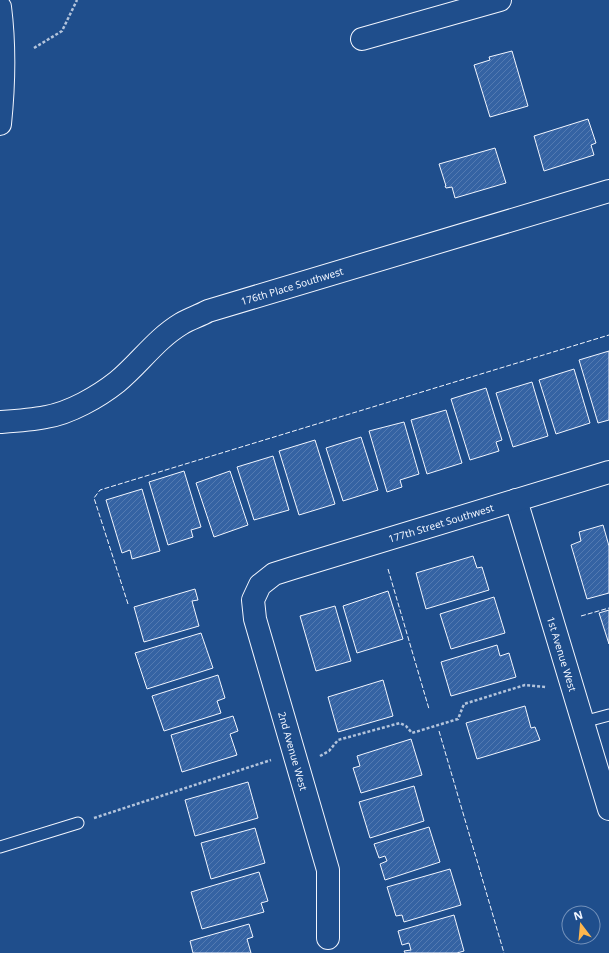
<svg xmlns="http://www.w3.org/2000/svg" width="609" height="953" viewBox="0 0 609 953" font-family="'Noto Sans',sans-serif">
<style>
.building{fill:url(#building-hatch);stroke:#f2f6ff}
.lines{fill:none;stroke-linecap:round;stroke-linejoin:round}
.service-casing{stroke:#f2f6ff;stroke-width:13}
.minor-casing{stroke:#f2f6ff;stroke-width:24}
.tertiary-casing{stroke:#f2f6ff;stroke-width:24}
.path{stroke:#b3c4dc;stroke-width:2.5;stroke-dasharray:3 2;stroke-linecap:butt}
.service{stroke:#1f4e8c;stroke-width:11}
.minor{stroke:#1f4e8c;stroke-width:22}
.tertiary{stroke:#1f4e8c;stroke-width:22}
.fence{stroke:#f2f6ff;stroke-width:1;stroke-dasharray:5 2;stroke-linecap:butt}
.labels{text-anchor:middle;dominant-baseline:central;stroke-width:3;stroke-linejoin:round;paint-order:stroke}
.street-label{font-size:10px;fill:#f2f6ff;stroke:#1f4e8c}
</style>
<defs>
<pattern id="building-hatch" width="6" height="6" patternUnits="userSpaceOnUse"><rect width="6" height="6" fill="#3563a3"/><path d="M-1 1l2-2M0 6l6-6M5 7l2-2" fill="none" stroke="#537ab1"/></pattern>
</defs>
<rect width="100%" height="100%" fill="#1f4e8c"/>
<g class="building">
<path d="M512,51L528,106L490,117L474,65L490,60L489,57Z"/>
<path d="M588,119L596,143L591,145L594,155L544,171L534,136Z"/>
<path d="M495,148L506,183L455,198L452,187L446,188L445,186H446L439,164Z"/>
<path d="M609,351V420L598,423L579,360Z"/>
<path d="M574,369L590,423L556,434L539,380Z"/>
<path d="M532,382L548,436L513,447L496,393Z"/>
<path d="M486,388L502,440L496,442L499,451L470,460L451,399Z"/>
<path d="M446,410L462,463L427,474L411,420Z"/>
<path d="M404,422L419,474L400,480L402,487L387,492L369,431Z"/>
<path d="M361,437L378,490L343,501L326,448Z"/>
<path d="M315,440L335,504L299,515L279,451Z"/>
<path d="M273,456L289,510L254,520L237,467Z"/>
<path d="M184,471L201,527L191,530L193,537L168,545L149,482Z"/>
<path d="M230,471L248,525L214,537L196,483Z"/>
<path d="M142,489L160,551L132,559L130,550L122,553L106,500Z"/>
<path d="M603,525L609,546V593L587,599L571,545L581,541L579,532Z"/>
<path d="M473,556L477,568L482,567L489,590L426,609L416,573Z"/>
<path d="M195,589L198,600L192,601L199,626L144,642L134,607Z"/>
<path d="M388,591L403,639L357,653L343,606Z"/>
<path d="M494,597L505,633L451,649L440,614Z"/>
<path d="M335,606L351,661L316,671L300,616Z"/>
<path d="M609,610V644L599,613Z"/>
<path d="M201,633L213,668L147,689L135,653Z"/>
<path d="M497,645L500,656L509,653L516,677L451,696L441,662Z"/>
<path d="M218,675L225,698L217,701L221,713L164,731L152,696Z"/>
<path d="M383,680L393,716L338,732L328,697Z"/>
<path d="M525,706L531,728L535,727L540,740L477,759L466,723Z"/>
<path d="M233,716L238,731L230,734L237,755L182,772L171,735Z"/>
<path d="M411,739L422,775L361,793L353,768L360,766L357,756Z"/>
<path d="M248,782L258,818L195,836L185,800Z"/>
<path d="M414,786L424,821L370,838L359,802Z"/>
<path d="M429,827L440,862L385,880L380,864L387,861L385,856L379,858L374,844Z"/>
<path d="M255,828L265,863L211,879L201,843Z"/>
<path d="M450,869L461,905L404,922L402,915L396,916L387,887Z"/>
<path d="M259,872L268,901L261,903L264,912L202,929L191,892Z"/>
<path d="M454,915L464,951L457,953H405L404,951L411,950L409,943L402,945L398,931Z"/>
<path d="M249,924L253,937L247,939L251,953H193L190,941Z"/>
</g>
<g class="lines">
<g class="service-casing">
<g id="service">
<path d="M583,722L609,715"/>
<path d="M0,847L78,823"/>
</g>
</g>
<g class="minor-casing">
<g id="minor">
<path d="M362,39L500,0"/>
<path d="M0,422C15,421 31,420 46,417C70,413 98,397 117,382C139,364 156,339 181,324C189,319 199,316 208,311L609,191"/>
<path d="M516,500L609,809"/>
<path d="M328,938V870L255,619L253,600L260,585L274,574L293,568L609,472"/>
</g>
</g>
<g class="tertiary-casing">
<path id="tertiary" d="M0,7C5,46 4,85 0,124"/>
</g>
<g class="path">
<path d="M34,48L62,31L77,0"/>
<path d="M320,756L329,751L338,740L400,723L406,726L412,733L458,719L464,704L525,685L546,687"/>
<path d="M94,818L271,760"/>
</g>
<use href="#service" class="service"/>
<use href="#minor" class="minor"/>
<use href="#tertiary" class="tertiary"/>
<g class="fence">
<path d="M388,569L429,709"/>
<path d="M128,604L94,498L100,490L609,335"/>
<path d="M581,616L609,608"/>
<path d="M439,731L504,953"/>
</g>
</g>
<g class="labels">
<g class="street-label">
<text transform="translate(292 286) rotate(-17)">176th Place Southwest</text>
<text transform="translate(441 523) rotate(-17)">177th Street Southwest</text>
<text transform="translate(562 654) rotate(73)">1st Avenue West</text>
<text transform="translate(293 751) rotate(74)">2nd Avenue West</text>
</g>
</g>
<g transform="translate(581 925) rotate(344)"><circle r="19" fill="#1f4e8c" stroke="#7391ba"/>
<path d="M0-3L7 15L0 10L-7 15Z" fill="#ffb74d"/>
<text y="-6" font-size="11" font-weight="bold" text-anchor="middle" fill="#f2f6ff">N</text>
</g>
</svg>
